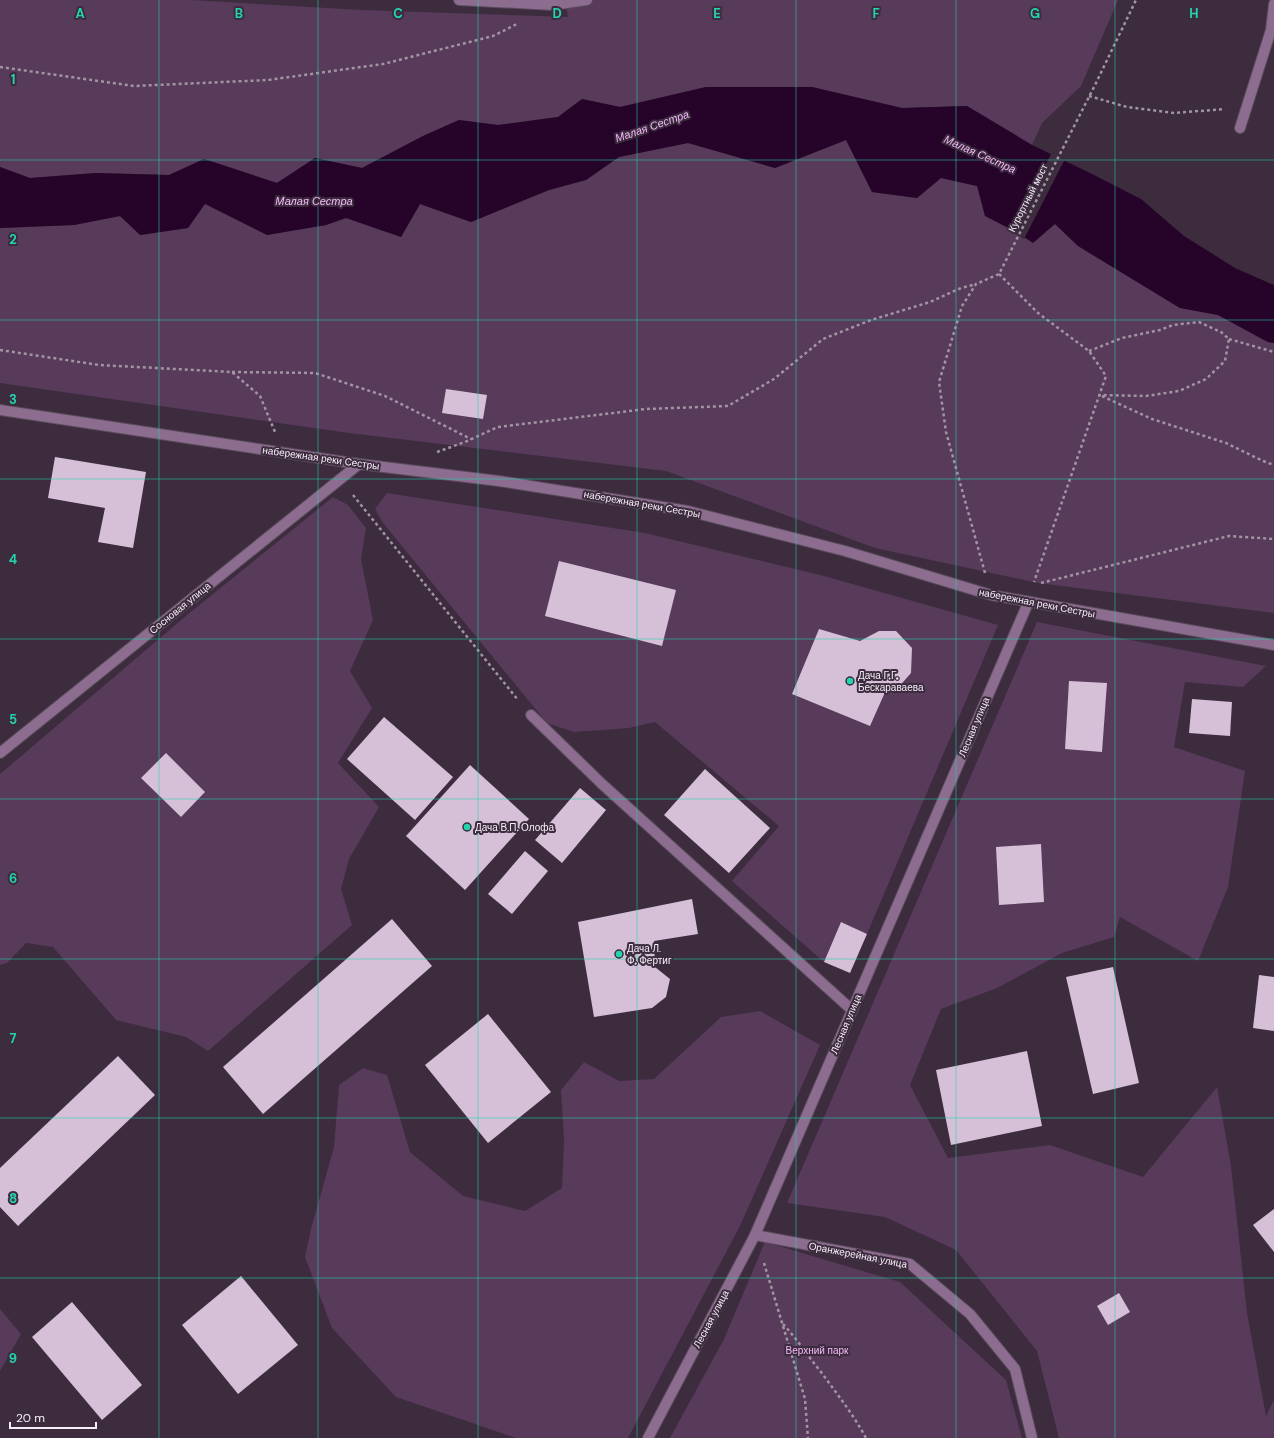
<svg xmlns="http://www.w3.org/2000/svg" width="1274" height="1438" viewBox="0 0 1274 1438" font-family="'DM Sans',sans-serif">
<style>
.green{fill:#583a5b}
.water{fill:#26042a}
.pier{fill:#3c2c3e}
.building{fill:#d5c0d7}
.lines{fill:none;stroke-linecap:round;stroke-linejoin:round}
.minor-casing{stroke:#5a4b5c;stroke-width:12}
.path{stroke:#a295a3;stroke-width:2.5;stroke-dasharray:3 3;stroke-linecap:butt}
.minor{stroke:#8c6d8f;stroke-width:10}
.grid{fill:none;stroke:#22d5af;stroke-width:1;stroke-opacity:0.55}
.poi-dot{fill:#22d5af;stroke:#3c2c3e;stroke-width:1.5}
.labels{text-anchor:middle;dominant-baseline:central;stroke-width:4;stroke-linejoin:round;paint-order:stroke}
.street-label{font-size:10px;fill:#f8eef9;stroke:#3c2c3e}
.poi-label{font-size:10px;fill:#f8eef9;stroke:#3c2c3e;text-anchor:start}
.park-label{font-size:10px;fill:#f6bafc;stroke:#3c2c3e}
.water-label{font-size:11px;font-style:italic;fill:#f5b9fb;stroke:#3c2c3e}
.grid-label{font-size:13px;text-anchor:middle;font-weight:bold;fill:#22d5af;stroke:#3c2c3e;stroke-width:4;stroke-linejoin:round;paint-order:stroke}
</style>
<rect width="100%" height="100%" fill="#3c2c3e"/>
<g class="green">
<path d="M0,0H191L361,10L568,17L565,0H1118L1081,86L1042,123L1032,145L967,106L902,108L812,87H706L620,107L582,99L558,117L498,125L459,120L423,136L362,168L315,158L277,183L204,159L169,175L96,173L30,178L0,167Z"/>
<path d="M846,140L872,192L917,198L941,178L978,186L985,216L1055,224L1078,246L1180,308L1218,315L1267,342L1274,343V613L1038,583L875,548L666,471L349,433L0,383V228L74,225L120,216L141,235L188,228L205,203L267,235L326,225L346,218L401,237L420,204L471,222L549,190L586,180L619,157L688,143L775,168Z"/>
<path d="M387,493L645,533L824,576L998,625L867,934L841,922L824,962L732,881L779,826L655,722L629,728L574,732L547,723L383,523L375,509Z"/>
<path d="M333,497L348,505L366,528L361,559L373,620L350,671L372,708L338,763L379,807L349,859L341,889L352,925L208,1051L186,1037L116,1020L53,947L26,943L7,963L0,965V774L187,615Z"/>
<path d="M1037,622L1266,666L1243,687L1185,682L1174,747L1245,771L1228,887L1198,961L1120,917L1114,937L1062,953L997,988L941,1009L910,1085L948,1158L1050,1145L1143,1177L1217,1087L1231,1166L1247,1313L1266,1416L1274,1400V1438H1059L1037,1351L956,1250L885,1217L787,1203Z"/>
<path d="M760,1011L820,1045L740,1226L628,1438H516L396,1397L332,1328L305,1257L311,1229L334,1147L339,1085L363,1068L387,1075L410,1152L463,1196L525,1211L562,1188L564,1140L561,1090L584,1062L619,1081L654,1079L721,1017Z"/>
<path d="M765,1242L900,1282L1006,1380L1022,1438H670L724,1339Z"/>
<path d="M0,1309L21,1334L0,1371Z"/>
</g>
<path class="water" d="M706,87H812L902,108L967,106L1032,145L1090,173L1141,199L1184,236L1235,268L1274,285V343L1268,342L1218,315L1180,308L1078,246L1055,224L1033,243L1016,232L985,216L977,186L941,178L917,198L872,192L846,140L775,168L688,143L619,157L586,180L549,190L471,222L420,204L401,237L346,218L326,225L267,235L205,204L188,228L140,235L120,216L74,225L0,228V167L30,178L96,173L169,175L204,159L277,183L315,158L362,168L423,136L459,120L498,125L558,117L582,99L620,107Z"/>
<path class="pier" d="M1052,152L1065,159L1024,239L1012,232Z"/>
<g class="building">
<path d="M446,389L487,395L483,419L442,413Z"/>
<path d="M55,457L146,472L133,548L98,542L105,508L48,498Z"/>
<path d="M559,561L676,590L662,646L545,616Z"/>
<path d="M819,629L860,641L879,631H896L912,648L911,673L897,689L886,690L870,726L792,694Z"/>
<path d="M1069,681L1107,683L1102,752L1065,749Z"/>
<path d="M1192,699L1232,702L1230,736L1189,733Z"/>
<path d="M384,717L453,777L415,820L347,759Z"/>
<path d="M166,753L205,792L181,817L141,778Z"/>
<path d="M470,765L529,819L465,890L406,836Z"/>
<path d="M705,769L770,828L729,873L664,815Z"/>
<path d="M580,788L606,810L562,863L535,840Z"/>
<path d="M1041,844L1044,902L999,905L996,847Z"/>
<path d="M525,851L548,871L512,914L488,894Z"/>
<path d="M692,899L698,934L654,941L655,967L670,979L666,997L652,1008L594,1017L578,922Z"/>
<path d="M392,919L432,966L263,1114L223,1067Z"/>
<path d="M841,922L867,934L850,973L824,962Z"/>
<path d="M1113,967L1139,1083L1093,1094L1066,977Z"/>
<path d="M1259,975L1274,977V1031L1253,1028Z"/>
<path d="M488,1014L551,1092L488,1143L425,1065Z"/>
<path d="M1027,1051L1042,1126L951,1145L936,1070Z"/>
<path d="M118,1056L155,1095L18,1226L0,1207V1168Z"/>
<path d="M1274,1209V1252L1253,1225Z"/>
<path d="M241,1276L298,1345L238,1394L182,1325Z"/>
<path d="M1119,1293L1130,1312L1108,1325L1097,1306Z"/>
<path d="M72,1302L142,1385L102,1420L32,1337Z"/>
</g>
<g class="lines">
<g class="minor-casing">
<g id="minor">
<path d="M459,0L553,5L587,0"/>
<path d="M1240,128L1271,30L1274,4"/>
<path d="M0,410L359,464L499,481L688,511L845,551L991,595L1274,645"/>
<path d="M531,715L602,784L852,1010"/>
<path d="M0,753L359,464"/>
<path d="M755,1235L910,1264L970,1314L1015,1369L1032,1438"/>
<path d="M648,1438L755,1235L1028,603"/>
</g>
</g>
<g class="path">
<path d="M0,67L134,86L268,80L383,64L493,36L517,24"/>
<path d="M1089,96L1127,107L1174,113L1225,109"/>
<path d="M999,274L1038,313L1089,351L1106,376L1034,582"/>
<path d="M1229,339L1274,352"/>
<path d="M0,350L99,365L232,372L260,396L275,432"/>
<path d="M1089,351L1122,338L1160,330L1173,325L1199,322L1221,332L1229,339L1225,361L1206,379L1179,391L1146,396L1100,395"/>
<path d="M232,372L315,373L385,396L471,439"/>
<path d="M1102,396L1152,419L1226,443L1263,461L1274,465"/>
<path d="M437,452L465,442L498,427L646,409L728,406L774,379L823,339L871,320L930,302L961,288L976,284"/>
<path d="M353,495L518,700"/>
<path d="M985,573L946,432L939,382L962,306L976,284L999,274L1095,85L1136,0"/>
<path d="M1041,583L1229,536L1274,539"/>
<path d="M764,1263L805,1399L808,1438"/>
<path d="M783,1324C797,1339 808,1356 821,1372C837,1394 853,1414 866,1438"/>
</g>
<use href="#minor" class="minor"/>
</g>
<path class="grid" d="M159,0V1438M318,0V1438M478,0V1438M637,0V1438M796,0V1438M956,0V1438M1115,0V1438M0,160H1274M0,320H1274M0,479H1274M0,639H1274M0,799H1274M0,959H1274M0,1118H1274M0,1278H1274"/>
<g class="poi-dot">
<circle cx="850" cy="681" r="4"/>
<circle cx="467" cy="827" r="4"/>
<circle cx="619" cy="954" r="4"/>
</g>
<g class="labels">
<g class="street-label">
<text transform="translate(1028 198) rotate(-63)">Курортный мост</text>
<text transform="translate(321 458) rotate(8)">набережная реки Сестры</text>
<text transform="translate(642 504) rotate(10)">набережная реки Сестры</text>
<text transform="translate(1037 603) rotate(11)">набережная реки Сестры</text>
<text transform="translate(180 608) rotate(-39)">Сосновая улица</text>
<text transform="translate(974 727) rotate(-67)">Лесная улица</text>
<text transform="translate(846 1024) rotate(-67)">Лесная улица</text>
<text transform="translate(858 1255) rotate(11)">Оранжерейная улица</text>
<text transform="translate(711 1319) rotate(-62)">Лесная улица</text>
</g>
<g class="poi-label">
<text x="858" y="675">Дача Г.Г.<tspan x="858" dy="12">Бескараваева</tspan></text>
<text x="475" y="827">Дача В.П. Олофа</text>
<text x="627" y="948">Дача Л.<tspan x="627" dy="12">Ф. Фертиг</tspan></text>
</g>
<g class="park-label">
<text x="817" y="1350">Верхний парк</text>
</g>
<g class="water-label">
<text transform="translate(652 126) rotate(-19)">Малая Сестра</text>
<text transform="translate(980 154) rotate(24)">Малая Сестра</text>
<text x="314" y="201">Малая Сестра</text>
</g>
</g>
<g class="grid-label">
<text x="80" y="18">A</text>
<text x="239" y="18">B</text>
<text x="398" y="18">C</text>
<text x="557" y="18">D</text>
<text x="717" y="18">E</text>
<text x="876" y="18">F</text>
<text x="1035" y="18">G</text>
<text x="1194" y="18">H</text>
<text x="13" y="84">1</text>
<text x="13" y="244">2</text>
<text x="13" y="404">3</text>
<text x="13" y="564">4</text>
<text x="13" y="724">5</text>
<text x="13" y="883">6</text>
<text x="13" y="1043">7</text>
<text x="13" y="1203">8</text>
<text x="13" y="1363">9</text>
</g>
<path d="M10 1422v6h86v-6" fill="none" stroke="#f8eef9" stroke-width="2"/>
<text x="16" y="1422" font-size="12" fill="#f8eef9" stroke="#3c2c3e" stroke-width="3" paint-order="stroke">20 m</text>
</svg>
